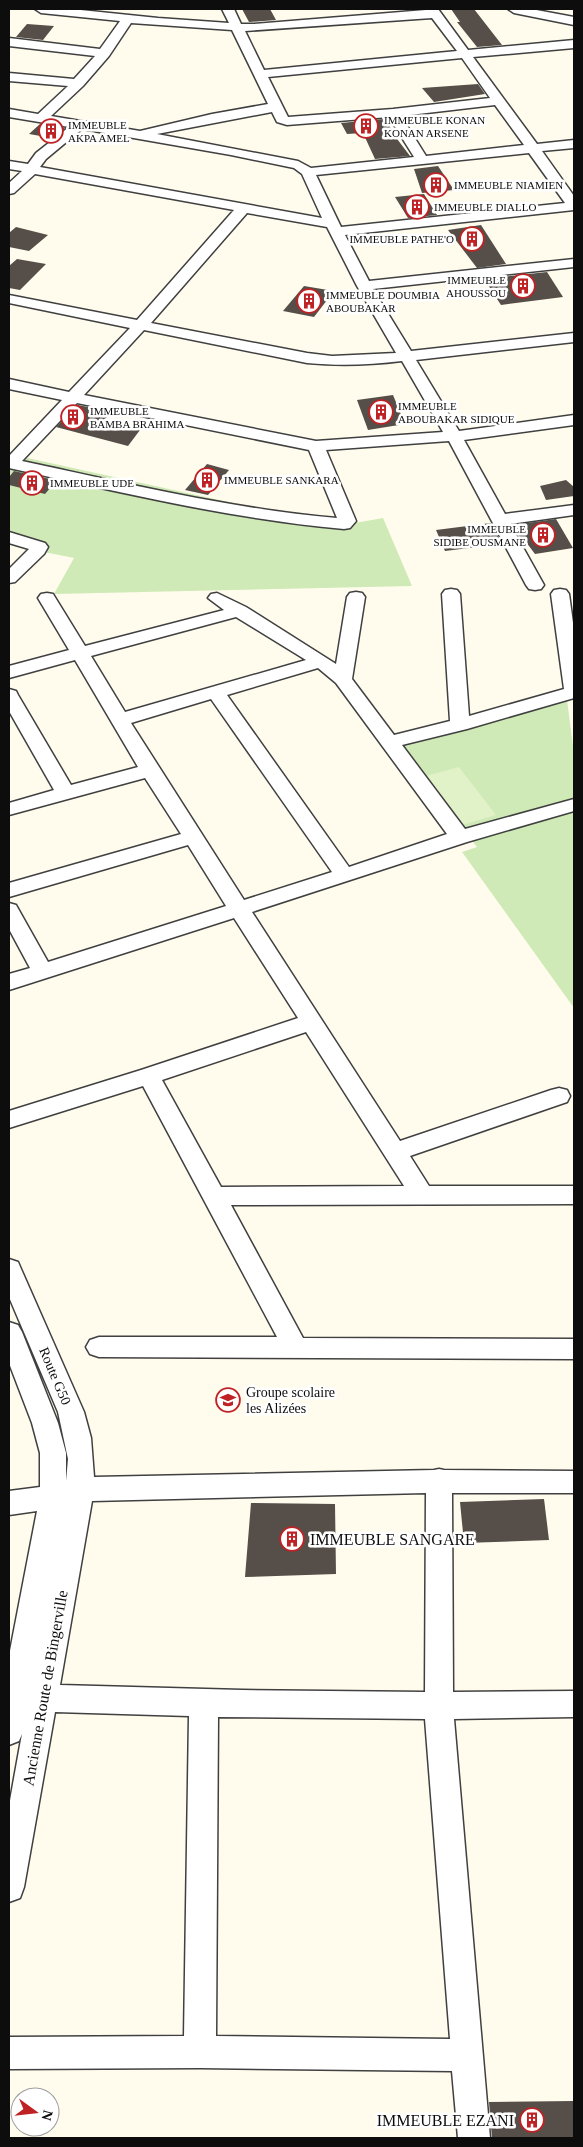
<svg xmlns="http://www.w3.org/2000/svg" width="583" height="2147" viewBox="0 0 583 2147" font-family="Georgia,serif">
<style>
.green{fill:#cfeab6}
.pitch{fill:#e1f1c8}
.building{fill:#564e49}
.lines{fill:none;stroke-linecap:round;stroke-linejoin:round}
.minor-casing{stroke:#404040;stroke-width:3}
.minor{fill:#fff;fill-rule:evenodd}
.labels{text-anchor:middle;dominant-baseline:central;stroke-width:5;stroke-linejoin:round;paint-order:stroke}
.far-poi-label{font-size:11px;fill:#0d0d0d;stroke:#fff;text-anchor:start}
.street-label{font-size:14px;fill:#0d0d0d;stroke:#fff}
.poi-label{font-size:14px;fill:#0d0d0d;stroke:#fff;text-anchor:start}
.near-poi-label{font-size:16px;fill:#0d0d0d;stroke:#fff;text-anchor:start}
.near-street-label{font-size:16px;fill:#0d0d0d;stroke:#fff}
</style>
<rect width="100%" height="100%" fill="#fffced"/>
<g class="green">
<path d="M9,454L338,526L383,518L412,586L54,594L74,558L9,545Z"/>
<path d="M567,700L574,754V1008L462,852L477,847L399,746Z"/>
</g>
<path class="pitch" d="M459,767L496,815L462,825L426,776Z"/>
<g class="building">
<path d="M242,9H270L276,20L249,22Z"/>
<path d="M451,9H474L502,45L477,47L457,22H460Z"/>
<path d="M27,24L54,26L43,40L16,37Z"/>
<path d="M478,84L485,94L434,102L422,88Z"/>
<path d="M384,119L393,131H391L410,156L375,159L363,133L347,134L341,123Z"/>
<path d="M40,124L65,128L52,138L29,134Z"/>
<path d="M438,166L454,190L422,193L414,169Z"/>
<path d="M424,194L437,215L408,218L395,197Z"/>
<path d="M481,225L506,264L477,268L448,230Z"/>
<path d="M16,227L48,235L29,251L9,247V233Z"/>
<path d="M17,259L46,264L20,290L9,288V266Z"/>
<path d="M547,272L563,297L501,305L484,279Z"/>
<path d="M304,286L334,291L314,317L283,311Z"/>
<path d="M393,395L405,424L368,430L357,400Z"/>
<path d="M78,405L112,412L102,422L140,430L128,446L56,427Z"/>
<path d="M207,464L229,470L208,495L185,490Z"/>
<path d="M14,471L50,479L57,480L45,494L9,485V477Z"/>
<path d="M566,480L574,487V496L546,500L540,486Z"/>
<path d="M556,519L573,548L535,554L526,542H522L513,525Z"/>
<path d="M491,523L502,544L445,551L436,530Z"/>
<path d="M544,1499L549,1540L464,1543L460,1502Z"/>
<path d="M251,1503L335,1504L336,1574L245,1577Z"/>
<path d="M574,2101V2138H492L489,2102Z"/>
</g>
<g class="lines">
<g class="minor-casing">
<g id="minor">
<path d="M35,9H71L158,18L229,23L222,9H234L241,24H254L438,9L468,50L574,40V48L473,57L537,144L574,140V148L542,151L574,196V210L345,235L369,281L574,259V267L373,289L411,351L574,333V342L416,360L459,431L574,415V425L464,440L505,514L574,505V515L510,524L544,585L541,589L535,590L529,589L526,585L449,441L326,450L356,521L350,528L344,529C231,519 120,492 9,468V456L62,400L9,389V379L69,392L130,328L9,303V295L137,320L234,210L35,174L14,193L9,194V183L22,171L9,169V161L28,164L36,153L69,127L9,117V109L38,114L68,86L9,81V73L74,79L95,56L9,46V38L100,49L120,21L41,13ZM432,18L457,51L264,70L245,31ZM131,23L232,30L268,104L212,114L140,131L51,116L83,86L109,56ZM462,58L490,98L393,109L288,117L268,77ZM495,105L524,145L426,156L401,116ZM272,112L277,122L287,125L389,117L414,157L311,168L298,161L157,134ZM82,129L231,155L294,168L302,174L322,218L40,167L46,159ZM529,153L565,203L341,227L316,175ZM247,213L327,227L357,286L396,353L332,356L307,353L151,323ZM144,330L307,363C339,366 370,365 402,361L443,432L316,441L84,395ZM77,403L309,450L337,518C231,509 126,483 22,461Z"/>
<path d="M508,9H531L574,17V25L514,13Z"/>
<path d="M9,532L45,543L48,547L44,554L15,582L9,583V569L29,549L9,543Z"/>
<path d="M451,589L457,590L460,594L469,716L564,689L551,594L554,590L560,589L566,590L569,594L574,630V698L467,729L402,745L465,829L574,799V811L467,842L252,912L400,1141L551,1090L559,1088L567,1090L570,1096L567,1102L410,1156L429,1186H574V1204L231,1205L303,1338L574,1339V1359L99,1357L90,1354L86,1347L90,1340L99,1337H277L143,1086L9,1128V1111L141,1070L298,1018L234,918L9,990V974L30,968L9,929V903L16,905L48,962L226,906L188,845L9,897V883L181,834L145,778L9,815V803L54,790L9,711V689L16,691L18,695L71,785L138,767L75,660L9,678V666L69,650L38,598L41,594L47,593L53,594L85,646L224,610L208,598L211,594L217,593L246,607L336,664L347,597L350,593L356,592L362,593L365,597L352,679L394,735L450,721L442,594L445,590ZM236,617L306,660L125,712L91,656ZM318,668L336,683L447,834L349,867L227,695ZM211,699L332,872L244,900L131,723ZM306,1032L404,1186L221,1187L162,1080Z"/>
<path d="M9,1259L18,1262L21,1269L84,1412L91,1438L94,1477L434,1470L439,1469L444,1470L574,1471V1493H452L453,1692L574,1691V1717L454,1719L490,2138H458L452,2071L200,2068L9,2069V2037L184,2036L189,1716L55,1712L24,1887L20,1898L9,1902V1806L22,1734L19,1741L9,1745V1656L37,1511L9,1515V1491L40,1487V1453L32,1423L9,1363V1322L18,1325L22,1332L58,1423L66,1453V1481L68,1459L58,1412L9,1297ZM426,1493L425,1692L242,1690L60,1685L92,1501ZM218,1717L425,1719L450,2039L216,2036Z"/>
</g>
</g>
<use href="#minor" class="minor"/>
</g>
<defs>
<g id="building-ring" transform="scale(1.25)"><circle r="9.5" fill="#fff" stroke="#bf2224" stroke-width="1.5"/><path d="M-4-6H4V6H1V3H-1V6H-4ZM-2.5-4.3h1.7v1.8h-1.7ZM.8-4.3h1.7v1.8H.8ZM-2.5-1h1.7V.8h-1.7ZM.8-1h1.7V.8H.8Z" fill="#bf2224"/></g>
<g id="school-ring" transform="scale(1.25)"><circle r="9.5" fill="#fff" stroke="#bf2224" stroke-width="1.5"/><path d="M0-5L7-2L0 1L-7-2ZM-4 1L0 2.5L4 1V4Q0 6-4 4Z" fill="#bf2224"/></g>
</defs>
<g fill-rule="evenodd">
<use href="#building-ring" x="366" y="126"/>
<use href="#building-ring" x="51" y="131"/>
<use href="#building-ring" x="436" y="185"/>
<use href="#building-ring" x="417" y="207"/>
<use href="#building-ring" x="472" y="239"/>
<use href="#building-ring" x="523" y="286"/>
<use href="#building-ring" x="309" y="301"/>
<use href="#building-ring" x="381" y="412"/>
<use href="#building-ring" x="73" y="417"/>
<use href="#building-ring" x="207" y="480"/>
<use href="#building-ring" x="32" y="483"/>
<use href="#building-ring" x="543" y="535"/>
<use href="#school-ring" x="228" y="1400"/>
<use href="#building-ring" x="292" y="1539"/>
<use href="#building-ring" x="532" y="2120"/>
</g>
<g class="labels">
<g class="far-poi-label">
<text x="384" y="120">IMMEUBLE KONAN<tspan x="384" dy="13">KONAN ARSENE</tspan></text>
<text x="68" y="125">IMMEUBLE<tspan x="68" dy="13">AKPA AMEL</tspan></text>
<text x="454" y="185">IMMEUBLE NIAMIEN</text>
<text x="434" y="207">IMMEUBLE DIALLO</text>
<text x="454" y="239" text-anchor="end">IMMEUBLE PATHE'O</text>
<text x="506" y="280" text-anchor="end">IMMEUBLE<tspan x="506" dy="13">AHOUSSOU</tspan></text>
<text x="326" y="295">IMMEUBLE DOUMBIA<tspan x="326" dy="13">ABOUBAKAR</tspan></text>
<text x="398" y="406">IMMEUBLE<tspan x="398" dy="13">ABOUBAKAR SIDIQUE</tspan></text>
<text x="90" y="411">IMMEUBLE<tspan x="90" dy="13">BAMBA BRAHIMA</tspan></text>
<text x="224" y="480">IMMEUBLE SANKARA</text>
<text x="50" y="483">IMMEUBLE UDE</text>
<text x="526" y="529" text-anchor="end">IMMEUBLE<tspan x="526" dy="13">SIDIBE OUSMANE</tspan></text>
</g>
<g class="street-label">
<text transform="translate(55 1376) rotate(67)">Route G50</text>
</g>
<g class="poi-label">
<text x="246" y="1392">Groupe scolaire<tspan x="246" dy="16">les Alizées</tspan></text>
</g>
<g class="near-poi-label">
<text x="310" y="1539">IMMEUBLE SANGARE</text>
<text x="514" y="2120" text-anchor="end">IMMEUBLE EZANI</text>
</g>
<g class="near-street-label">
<text transform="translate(45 1688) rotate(-80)">Ancienne Route de Bingerville</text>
</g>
</g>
<rect width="583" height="2147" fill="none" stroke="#0d0d0d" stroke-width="20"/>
<g transform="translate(35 2112) rotate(105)"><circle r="24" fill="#ffffff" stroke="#9e9e9e"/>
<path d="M0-4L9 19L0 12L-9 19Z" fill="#bf2224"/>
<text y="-8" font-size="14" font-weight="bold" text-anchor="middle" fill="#0d0d0d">N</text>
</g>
</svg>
